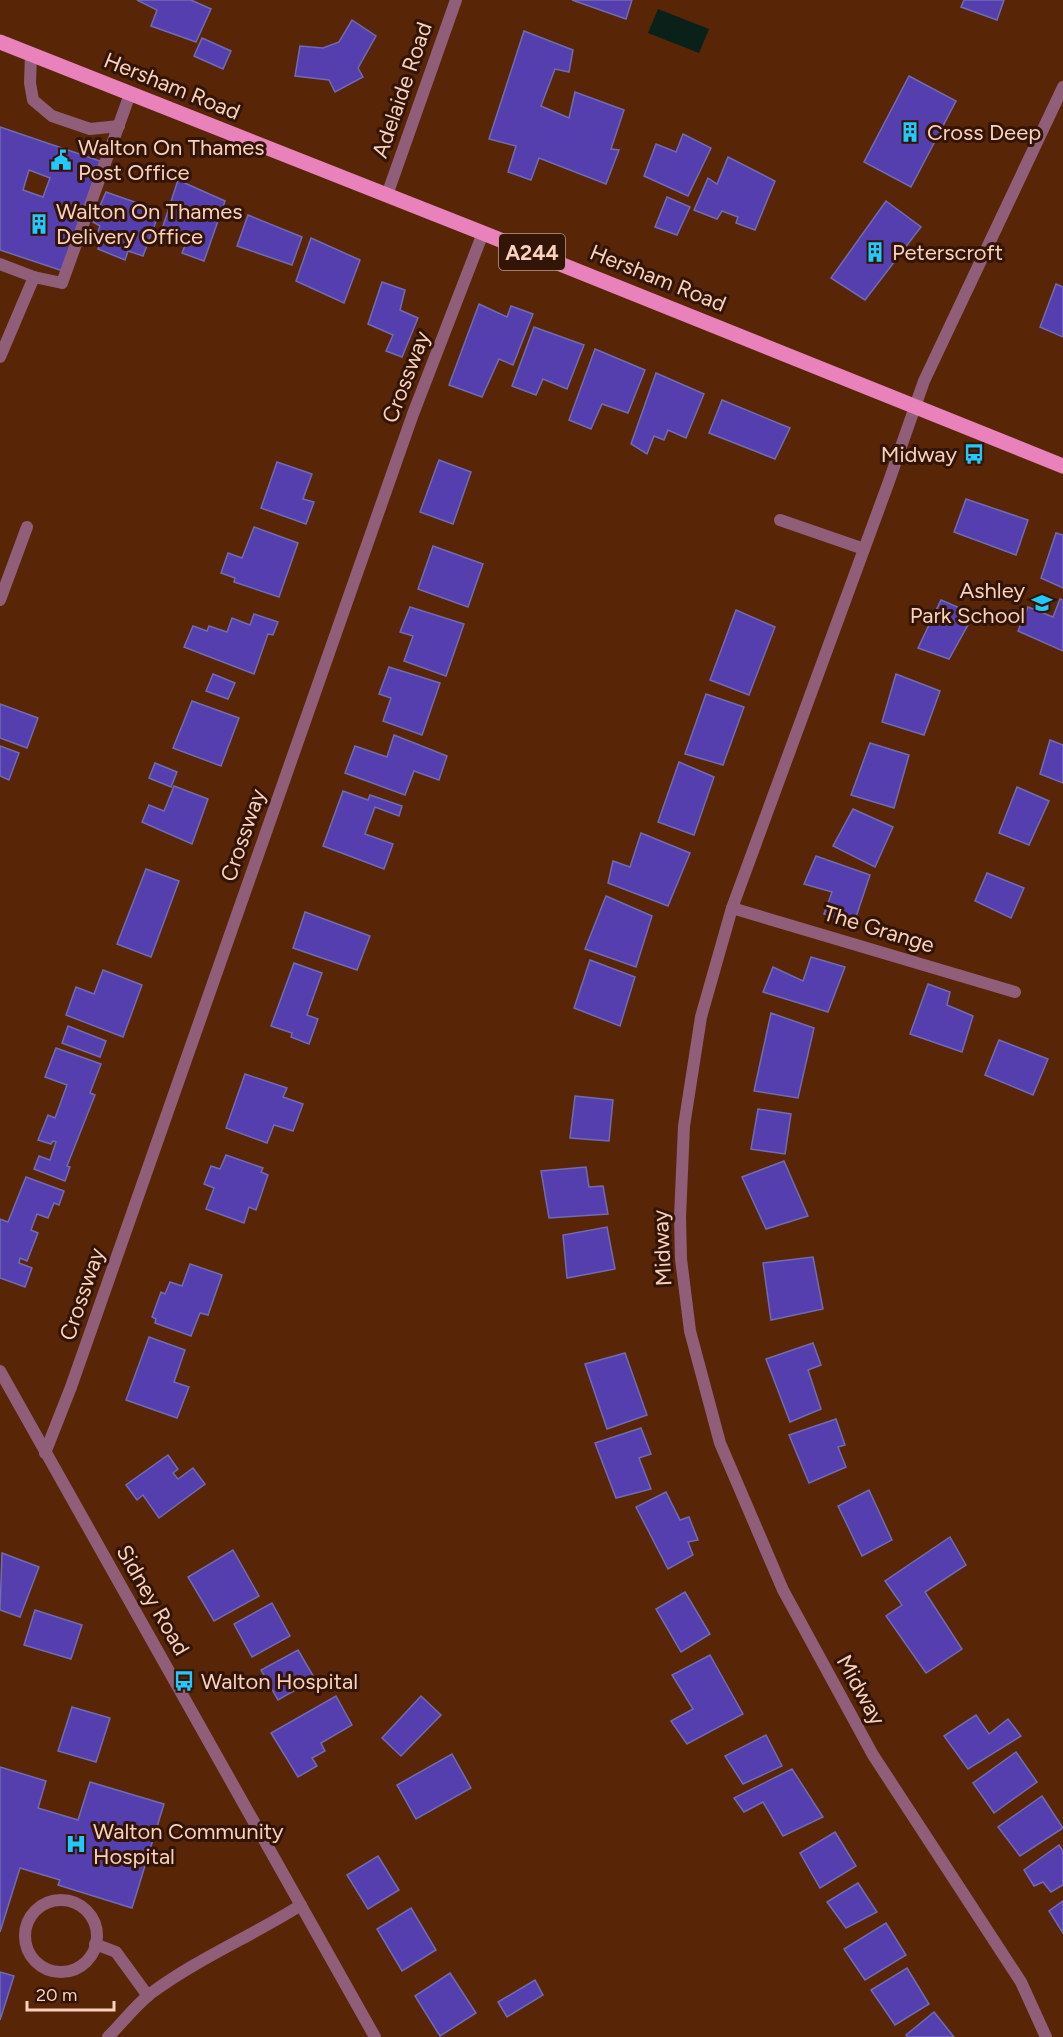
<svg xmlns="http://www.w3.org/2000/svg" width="1063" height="2037" viewBox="0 0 1063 2037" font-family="Figtree,sans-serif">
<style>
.water{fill:#0a2119}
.building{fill:#553faf;stroke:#716bb1;stroke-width:1.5;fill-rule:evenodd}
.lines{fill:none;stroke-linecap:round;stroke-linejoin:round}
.service{stroke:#915e79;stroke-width:12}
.minor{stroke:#915e79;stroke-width:12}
.primary{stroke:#e981bb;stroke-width:15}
.labels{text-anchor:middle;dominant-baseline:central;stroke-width:6;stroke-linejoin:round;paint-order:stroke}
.shield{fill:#321506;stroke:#be9986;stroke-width:1.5}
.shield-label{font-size:21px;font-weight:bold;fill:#fad1bd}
.street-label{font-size:22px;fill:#fad1bd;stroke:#321506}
.poi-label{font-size:22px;fill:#fad1bd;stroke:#321506;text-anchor:start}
</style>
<rect width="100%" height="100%" fill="#592507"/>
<path class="water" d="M658,9L709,29L699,53L648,33Z"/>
<g class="building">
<path d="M137,0H191L211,9L196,42L151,26L157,10Z"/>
<path d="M572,0H632L626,19Z"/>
<path d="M964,0H1004L997,20L961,7Z"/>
<path d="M352,20L376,36L358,68L363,77L335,92L329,80L295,76L300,46L323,48L339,42Z"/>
<path d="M524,31L573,50L569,72L555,69L541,106L569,118L575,92L624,110L611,149L619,150L606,184L539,158L531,180L508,172L516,146L489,139Z"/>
<path d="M202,38L231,51L223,69L194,56Z"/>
<path d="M909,76L956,101L911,187L864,162Z"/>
<path d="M0,127L100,161L63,271L0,250ZM29,170L50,178L43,197L23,190Z"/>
<path d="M683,134L711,148L688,196L644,176L656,144L676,152Z"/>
<path d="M728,157L775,181L755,230L736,223L738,217L722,211L717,219L694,210L708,178L717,184Z"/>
<path d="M178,180L225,201L204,261L182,253L188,238L163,226Z"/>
<path d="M106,192L160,211L143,256L128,251L125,260L98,249L100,242L95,240L100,226L93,222Z"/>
<path d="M667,197L690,207L677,235L655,227Z"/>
<path d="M886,201L921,227L865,300L831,278Z"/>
<path d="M248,215L302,237L292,265L237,246Z"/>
<path d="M311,238L360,260L344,303L296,281Z"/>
<path d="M382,282L405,290L400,310L418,318L402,357L386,351L393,335L368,324Z"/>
<path d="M1056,284L1063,287V337L1040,327Z"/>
<path d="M479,304L507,317L511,306L533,314L513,365L499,359L482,397L449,385Z"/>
<path d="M534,327L584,345L567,389L543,379L536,395L512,386Z"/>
<path d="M595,349L645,370L628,413L602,404L591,429L569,420Z"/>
<path d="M656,373L704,394L686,438L668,430L664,440L654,436L647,454L631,444Z"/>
<path d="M722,400L790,428L775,459L709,433Z"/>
<path d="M439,460L471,472L453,524L420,512Z"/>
<path d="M277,462L312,474L303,499L314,502L306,524L261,508Z"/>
<path d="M966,499L1028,520L1016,555L954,532Z"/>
<path d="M254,527L298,543L279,597L234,582L235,578L221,573L228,553L242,558Z"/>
<path d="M1056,533L1063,535V588L1041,578Z"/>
<path d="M433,546L483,564L468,607L418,589Z"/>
<path d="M1060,599L1063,600V651L1018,631L1028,607L1053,617Z"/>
<path d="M941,600L974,614L949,659L918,648Z"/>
<path d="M410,607L464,624L446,676L404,661L413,636L400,632Z"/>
<path d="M736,610L775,627L749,695L710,680Z"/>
<path d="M254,614L278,622L273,635L268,634L254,674L184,647L193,626L207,631L209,626L227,632L232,618L250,625Z"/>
<path d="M389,667L440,683L422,735L383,721L391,698L379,694Z"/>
<path d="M213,674L235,683L228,699L206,691Z"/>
<path d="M896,674L940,691L924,735L882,722Z"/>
<path d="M706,694L744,707L723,765L685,754Z"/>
<path d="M192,701L239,718L221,766L173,748Z"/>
<path d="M0,704L38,718L27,748L0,738Z"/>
<path d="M394,735L447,756L439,780L414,771L405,795L345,773L355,746L387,757Z"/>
<path d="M1050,740L1063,745V783L1040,774Z"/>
<path d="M870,743L909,755L894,808L851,795Z"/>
<path d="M0,746L19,753L9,780L0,776Z"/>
<path d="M679,762L714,777L694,835L658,822Z"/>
<path d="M155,763L177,772L171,787L149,778Z"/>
<path d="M174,786L208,799L192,844L142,822L149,805L164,811Z"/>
<path d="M1017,787L1049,801L1029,845L999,833Z"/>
<path d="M343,791L368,800L370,795L402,806L399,816L375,807L365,834L393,844L384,869L323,846Z"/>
<path d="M853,809L893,827L875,867L833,846Z"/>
<path d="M641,833L690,853L668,906L608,883L613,861L630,867Z"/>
<path d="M816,856L870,875L854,923L824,914L832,892L804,884Z"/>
<path d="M146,869L179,881L151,957L117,944Z"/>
<path d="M987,873L1024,888L1011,918L975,901Z"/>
<path d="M606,896L652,916L636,967L585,949Z"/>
<path d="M305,912L370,936L357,970L293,948Z"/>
<path d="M811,957L845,967L828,1012L763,992L773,967L803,981Z"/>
<path d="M590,960L635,977L620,1026L574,1008Z"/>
<path d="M294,963L322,973L307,1015L318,1019L309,1044L291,1037L292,1033L271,1026Z"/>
<path d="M103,970L142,985L123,1037L66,1015L76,987L94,994Z"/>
<path d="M928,984L950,992L947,1005L973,1016L962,1052L910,1034Z"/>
<path d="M771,1013L814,1028L798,1098L754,1091Z"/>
<path d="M68,1026L106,1041L100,1057L62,1043Z"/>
<path d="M999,1040L1048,1059L1033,1095L985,1075Z"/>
<path d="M56,1048L101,1064L90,1093L95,1095L67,1166L70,1167L65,1181L34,1169L39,1156L50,1160L56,1142L53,1141L51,1144L38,1140L48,1115L55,1118L67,1085L45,1077Z"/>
<path d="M245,1074L287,1088L283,1097L303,1104L293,1131L274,1125L267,1143L226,1128Z"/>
<path d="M575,1096L613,1100L609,1141L570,1138Z"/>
<path d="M758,1109L791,1114L785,1154L751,1149Z"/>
<path d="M226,1155L263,1168L261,1172L268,1175L256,1210L249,1207L244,1223L206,1209L214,1188L204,1184L211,1166L220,1169Z"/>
<path d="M784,1161L808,1216L766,1229L742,1177Z"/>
<path d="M586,1167L589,1187L603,1186L608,1214L549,1218L541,1171Z"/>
<path d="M26,1177L64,1191L59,1205L54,1203L48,1218L37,1214L31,1230L38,1233L27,1261L20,1258L19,1263L32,1268L25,1287L0,1278V1219L8,1222Z"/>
<path d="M607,1227L615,1269L567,1278L563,1235Z"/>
<path d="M813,1257L823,1309L771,1320L763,1263Z"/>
<path d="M190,1264L222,1275L208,1315L200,1313L191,1336L155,1323L156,1319L152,1317L161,1292L165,1294L170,1282L182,1286Z"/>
<path d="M149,1337L185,1350L174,1382L189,1387L177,1418L126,1400Z"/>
<path d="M813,1343L821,1365L808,1370L821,1409L790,1422L766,1359Z"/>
<path d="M625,1353L647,1415L607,1429L585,1364Z"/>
<path d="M836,1419L845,1445L838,1447L846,1467L809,1483L789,1435Z"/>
<path d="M641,1428L651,1454L639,1458L651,1489L616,1498L595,1443Z"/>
<path d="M168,1455L178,1469L173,1473L178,1479L193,1468L205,1484L159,1518L143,1495L137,1500L126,1485Z"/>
<path d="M869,1490L892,1540L862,1556L838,1506Z"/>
<path d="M666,1492L680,1520L689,1517L698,1540L688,1542L693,1555L668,1569L636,1507Z"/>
<path d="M950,1537L966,1565L925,1592L962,1649L926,1673L886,1616L902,1605L885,1581Z"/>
<path d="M233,1550L259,1596L214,1621L188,1577Z"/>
<path d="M2,1553L39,1567L20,1617L0,1610Z"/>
<path d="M685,1592L710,1634L681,1652L656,1609Z"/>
<path d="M272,1603L290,1636L252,1657L234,1624Z"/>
<path d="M35,1610L82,1625L71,1659L24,1645Z"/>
<path d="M298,1650L315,1679L278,1700L261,1670Z"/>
<path d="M710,1655L743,1714L687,1744L671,1721L693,1709L672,1675Z"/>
<path d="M336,1696L352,1725L321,1743L325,1751L312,1758L317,1766L298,1777L271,1733Z"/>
<path d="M421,1696L441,1715L401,1756L382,1738Z"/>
<path d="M72,1707L110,1718L96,1762L58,1751Z"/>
<path d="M976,1715L989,1734L1008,1719L1021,1736L968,1769L944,1736Z"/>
<path d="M766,1735L782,1766L743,1784L725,1756Z"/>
<path d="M1016,1752L1037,1782L994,1813L973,1783Z"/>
<path d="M452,1754L471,1788L416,1819L397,1785Z"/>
<path d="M0,1767L46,1781L38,1808L78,1820L90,1782L164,1804L132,1908L58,1885L60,1880L20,1868L0,1932Z"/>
<path d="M792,1769L823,1817L783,1836L763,1802L744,1812L734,1798Z"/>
<path d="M1042,1796L1063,1828L1020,1856L998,1827Z"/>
<path d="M835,1832L856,1866L820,1888L800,1853Z"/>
<path d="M1059,1845L1063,1851V1885L1051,1892L1043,1882L1034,1886L1024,1870Z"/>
<path d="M378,1856L399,1890L368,1909L347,1875Z"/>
<path d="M858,1883L877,1912L846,1928L827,1902Z"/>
<path d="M1063,1901V1933L1049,1911Z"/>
<path d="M411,1908L436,1950L402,1971L377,1929Z"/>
<path d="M886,1923L906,1955L865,1980L844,1949Z"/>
<path d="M907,1968L929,2004L895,2025L871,1990Z"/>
<path d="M0,1972L14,1976L0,2020Z"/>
<path d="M450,1973L476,2013L440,2036L415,1996Z"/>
<path d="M535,1980L543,1995L507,2017L498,2002Z"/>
<path d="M934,2012L954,2037H907L906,2035Z"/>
</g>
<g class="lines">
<g class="service">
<path d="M31,54L30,83L33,100L52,116L90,129L119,126"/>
<path d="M0,264L34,277"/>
<path d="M0,357L34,277L62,283L130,94"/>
<path d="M780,520L864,549"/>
<path d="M0,600L27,527"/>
<circle cx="61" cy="1936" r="36"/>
<path d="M95,1944L116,1952L148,1996"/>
</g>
<g class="minor">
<path d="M387,195L456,0"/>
<path d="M732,908L1015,992"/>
<path d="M0,1371L375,2037"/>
<path d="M45,1453L71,1387L413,414L483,233"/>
<path d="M108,2037C122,2023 135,2006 150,1994C197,1959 252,1936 301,1905"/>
<path d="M1046,2037L1021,1982L873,1755L783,1590L720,1443L690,1331L681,1259L680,1217L684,1126L701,1017L732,908L888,484L924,381L1063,87"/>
</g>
<path class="primary" d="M0,42L483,233L1063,466"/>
</g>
<defs>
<g id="building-bare" transform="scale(1.62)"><path d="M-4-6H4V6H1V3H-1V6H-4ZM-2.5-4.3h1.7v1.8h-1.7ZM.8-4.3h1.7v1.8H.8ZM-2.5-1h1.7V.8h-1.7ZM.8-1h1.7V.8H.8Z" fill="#23c9fe" stroke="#321506" stroke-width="2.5" paint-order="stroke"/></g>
<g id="civic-bare" transform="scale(1.62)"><path d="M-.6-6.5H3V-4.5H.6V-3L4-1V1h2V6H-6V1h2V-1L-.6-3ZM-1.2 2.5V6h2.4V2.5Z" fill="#23c9fe" stroke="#321506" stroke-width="2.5" paint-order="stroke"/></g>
<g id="bus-bare" transform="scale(1.62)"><path d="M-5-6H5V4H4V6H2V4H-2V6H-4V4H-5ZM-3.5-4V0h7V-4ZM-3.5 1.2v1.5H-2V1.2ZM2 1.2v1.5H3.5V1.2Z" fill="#23c9fe" stroke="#321506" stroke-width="2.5" paint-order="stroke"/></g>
<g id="school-bare" transform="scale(1.62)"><path d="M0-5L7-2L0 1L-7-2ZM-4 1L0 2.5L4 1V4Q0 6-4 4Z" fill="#23c9fe" stroke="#321506" stroke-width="2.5" paint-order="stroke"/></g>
<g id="hospital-bare" transform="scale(1.62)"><path d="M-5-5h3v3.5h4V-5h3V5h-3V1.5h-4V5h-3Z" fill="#23c9fe" stroke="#321506" stroke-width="2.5" paint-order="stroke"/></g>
</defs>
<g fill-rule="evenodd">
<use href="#building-bare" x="910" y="132"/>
<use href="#civic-bare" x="61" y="160"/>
<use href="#building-bare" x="39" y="224"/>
<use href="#building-bare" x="875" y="252"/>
<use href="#bus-bare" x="974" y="454"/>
<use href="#school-bare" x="1042" y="603"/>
<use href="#bus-bare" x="184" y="1681"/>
<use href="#hospital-bare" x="76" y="1844"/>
</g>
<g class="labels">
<rect class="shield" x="499" y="234" width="66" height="36" rx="4.5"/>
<g class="shield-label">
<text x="532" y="252">A244</text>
</g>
<g class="street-label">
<text transform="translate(172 86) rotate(22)">Hersham Road</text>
<text transform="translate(402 90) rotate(-71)">Adelaide Road</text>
<text transform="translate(658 278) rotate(22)">Hersham Road</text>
<text transform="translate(406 377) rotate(-69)">Crossway</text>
<text transform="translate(243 835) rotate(-71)">Crossway</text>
<text transform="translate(879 929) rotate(17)">The Grange</text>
<text transform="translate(662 1248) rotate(-93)">Midway</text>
<text transform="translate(82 1294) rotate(-71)">Crossway</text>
<text transform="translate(153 1600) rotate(60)">Sidney Road</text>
<text transform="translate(861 1690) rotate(61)">Midway</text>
</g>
<g class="poi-label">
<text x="927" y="132">Cross Deep</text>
<text x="78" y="147">Walton On Thames<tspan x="78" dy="25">Post Office</tspan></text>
<text x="56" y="211">Walton On Thames<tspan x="56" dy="25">Delivery Office</tspan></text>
<text x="892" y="252">Peterscroft</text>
<text x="957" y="454" text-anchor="end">Midway</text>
<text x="1025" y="590" text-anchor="end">Ashley<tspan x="1025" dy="25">Park School</tspan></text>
<text x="201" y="1681">Walton Hospital</text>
<text x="93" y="1831">Walton Community<tspan x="93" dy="25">Hospital</tspan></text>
</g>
</g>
<path d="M27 2001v9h87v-9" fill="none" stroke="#fad1bd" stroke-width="3"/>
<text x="36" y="2001" font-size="18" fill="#fad1bd" stroke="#321506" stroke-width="4.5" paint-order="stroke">20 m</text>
</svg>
